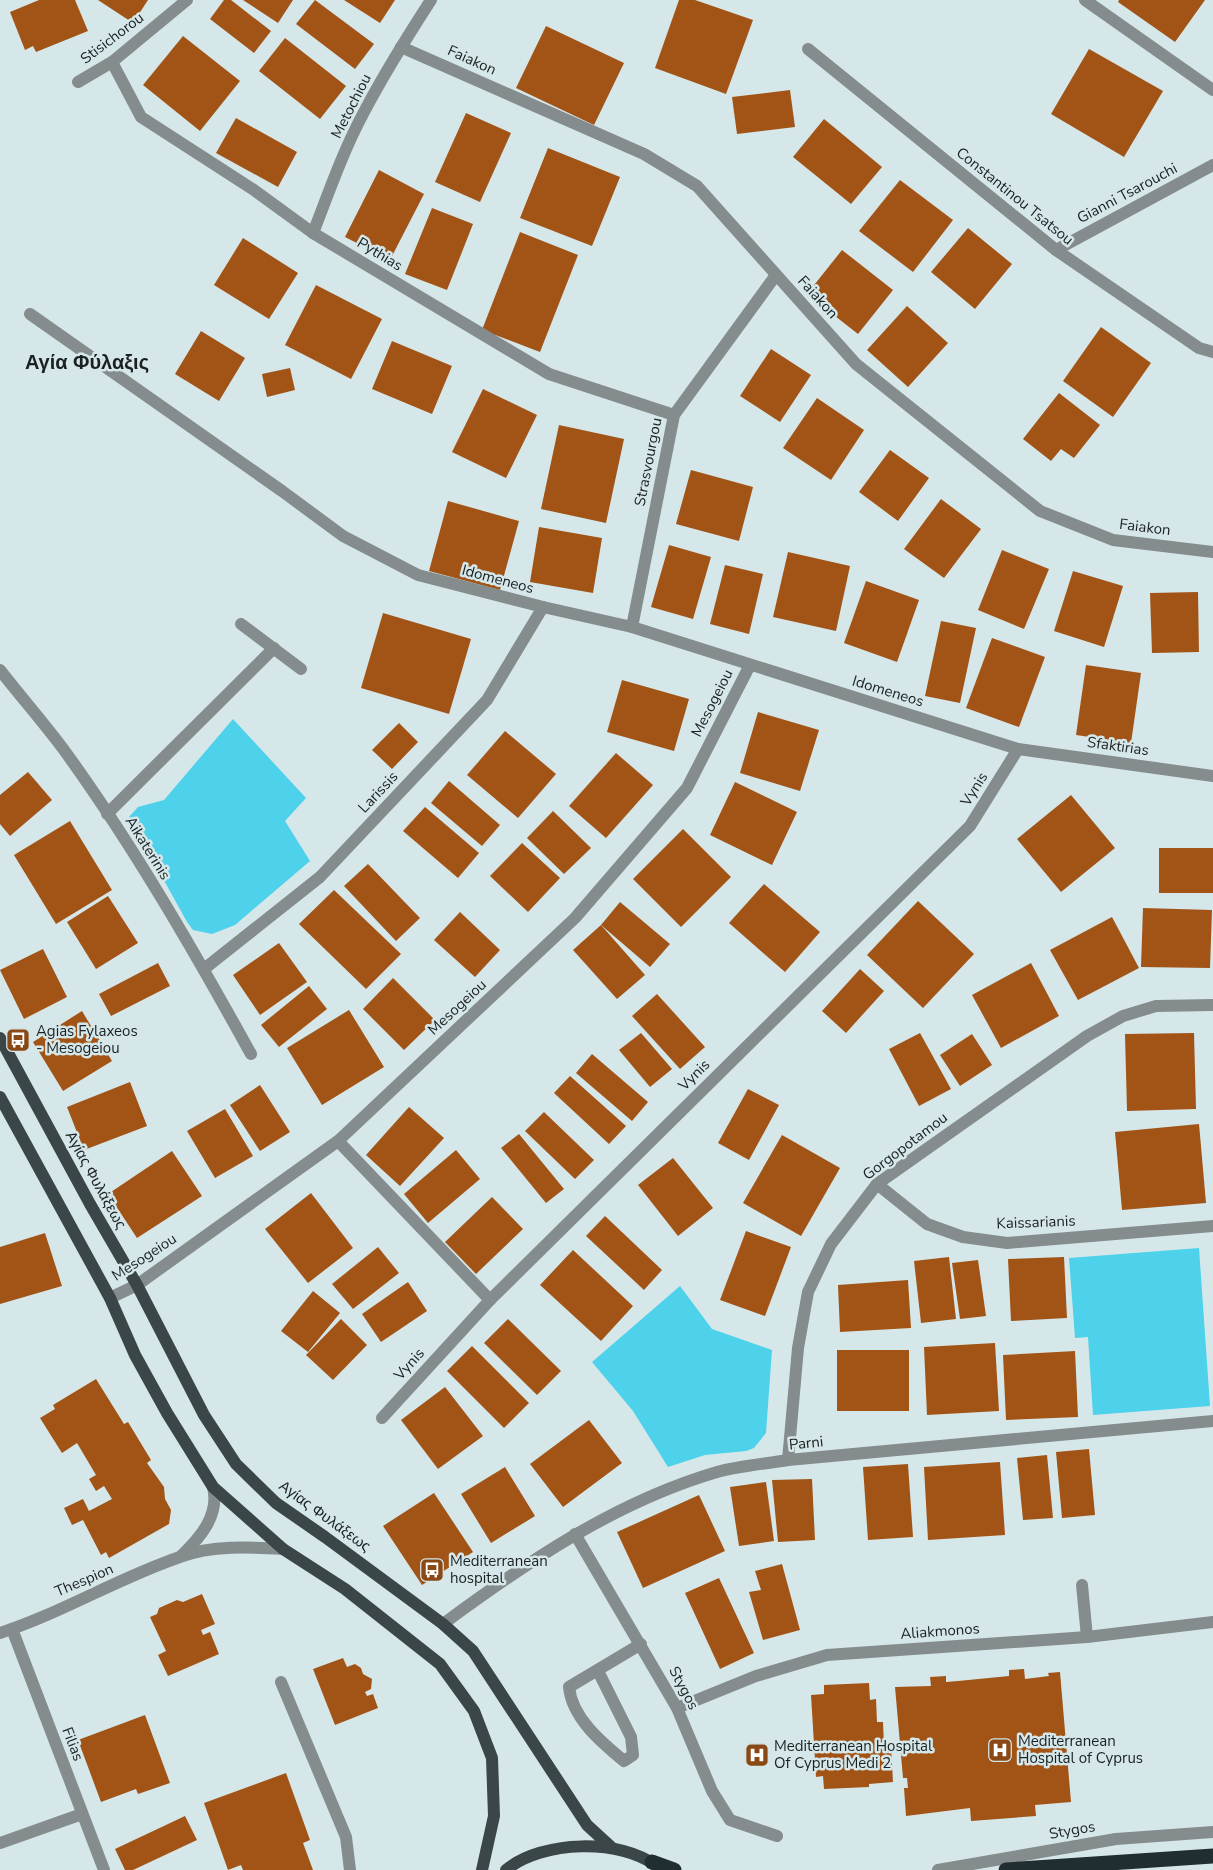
<svg xmlns="http://www.w3.org/2000/svg" width="1213" height="1870" viewBox="0 0 1213 1870" font-family="'Nunito Sans',sans-serif">
<style>
.green{fill:#4ed1ea}
.building{fill:#a15416}
.lines{fill:none;stroke-linecap:round;stroke-linejoin:round}
.minor{stroke:#858c8d;stroke-width:12}
.major{stroke:#3b4649;stroke-width:12}
.highway{stroke:#212e31;stroke-width:15}
.labels{text-anchor:middle;dominant-baseline:central;stroke-width:5;stroke-linejoin:round;paint-order:stroke}
.street-label{font-size:15px;fill:#1b2122;stroke:#d6e7ea}
.poi-label{font-size:15px;fill:#1b2122;stroke:#d6e7ea;text-anchor:start}
.district-label{font-size:20px;font-weight:bold;fill:#1b2122;stroke:#d6e7ea}
</style>
<rect width="100%" height="100%" fill="#d6e7ea"/>
<g class="green">
<path d="M233,719L306,798L285,821L310,861L235,925L212,934L193,930L187,922L129,817L138,807L164,800Z"/>
<path d="M1199,1248L1210,1406L1093,1415L1088,1337L1075,1338L1069,1258Z"/>
<path d="M680,1286L712,1329L772,1350L766,1433L754,1448L746,1451L705,1455L668,1467L633,1411L592,1362Z"/>
</g>
<g class="building">
<path d="M39,0H75L88,31L36,52L33,46L25,50L10,12Z"/>
<path d="M98,0H148L133,23Z"/>
<path d="M224,0H231L271,31L254,53L210,19Z"/>
<path d="M243,0H293L278,23Z"/>
<path d="M315,0L374,44L355,69L296,24Z"/>
<path d="M344,0H395L380,23Z"/>
<path d="M679,0H695L753,20L726,94L655,68Z"/>
<path d="M1119,0H1205L1175,42L1118,2Z"/>
<path d="M546,26L624,63L594,125L516,88Z"/>
<path d="M183,36L240,81L200,131L143,85Z"/>
<path d="M285,38L346,86L320,119L259,71Z"/>
<path d="M1089,49L1163,91L1124,157L1051,114Z"/>
<path d="M790,90L795,127L737,134L732,97Z"/>
<path d="M466,113L511,133L480,202L435,182Z"/>
<path d="M236,118L297,152L278,187L216,153Z"/>
<path d="M824,119L882,167L851,204L793,157Z"/>
<path d="M548,148L620,177L592,246L520,218Z"/>
<path d="M379,170L424,194L390,260L345,237Z"/>
<path d="M900,180L953,220L913,272L859,231Z"/>
<path d="M432,208L473,224L447,290L405,274Z"/>
<path d="M968,228L1012,264L975,309L931,272Z"/>
<path d="M520,232L578,255L540,352L482,330Z"/>
<path d="M243,238L298,273L269,319L214,285Z"/>
<path d="M842,250L893,290L858,334L807,294Z"/>
<path d="M316,285L382,319L351,379L285,345Z"/>
<path d="M907,306L948,343L908,387L867,350Z"/>
<path d="M1101,327L1151,363L1113,417L1063,381Z"/>
<path d="M201,331L245,358L219,401L175,374Z"/>
<path d="M392,341L452,366L432,414L372,389Z"/>
<path d="M771,349L811,375L780,422L740,396Z"/>
<path d="M290,368L295,390L267,397L262,374Z"/>
<path d="M483,389L537,415L506,478L452,452Z"/>
<path d="M1059,393L1100,425L1074,458L1061,449L1051,461L1023,439Z"/>
<path d="M817,398L864,430L831,480L783,448Z"/>
<path d="M559,425L624,439L606,523L541,509Z"/>
<path d="M890,450L929,478L898,521L859,492Z"/>
<path d="M691,470L753,487L739,541L676,524Z"/>
<path d="M941,499L981,529L944,578L904,549Z"/>
<path d="M448,501L519,521L500,590L429,571Z"/>
<path d="M539,527L602,538L593,593L530,582Z"/>
<path d="M669,545L711,557L693,619L651,607Z"/>
<path d="M1002,550L1049,569L1024,629L978,610Z"/>
<path d="M788,552L850,566L836,631L773,617Z"/>
<path d="M725,565L763,574L749,634L710,624Z"/>
<path d="M1073,571L1123,586L1104,647L1054,631Z"/>
<path d="M866,581L919,600L897,662L844,643Z"/>
<path d="M1198,592L1199,652L1152,653L1150,593Z"/>
<path d="M383,613L471,639L449,714L361,688Z"/>
<path d="M941,621L976,628L960,703L925,696Z"/>
<path d="M992,638L1045,657L1019,727L966,708Z"/>
<path d="M1086,665L1141,673L1131,743L1076,735Z"/>
<path d="M622,680L689,699L674,751L607,732Z"/>
<path d="M758,712L819,730L800,791L740,773Z"/>
<path d="M399,723L418,742L392,769L372,750Z"/>
<path d="M505,731L556,774L518,818L467,775Z"/>
<path d="M616,753L653,785L606,838L569,806Z"/>
<path d="M28,772L52,800L10,836L0,824V795Z"/>
<path d="M449,781L500,825L482,846L431,803Z"/>
<path d="M735,782L797,812L772,865L710,835Z"/>
<path d="M1071,795L1115,848L1061,892L1017,839Z"/>
<path d="M425,807L479,853L458,878L403,831Z"/>
<path d="M553,811L591,848L564,874L527,838Z"/>
<path d="M70,821L112,890L56,924L14,855Z"/>
<path d="M683,829L731,877L681,927L633,879Z"/>
<path d="M522,843L560,878L528,912L490,876Z"/>
<rect x="1159" y="848" width="54" height="45"/>
<path d="M368,864L420,918L396,941L344,886Z"/>
<path d="M764,884L820,932L785,972L729,923Z"/>
<path d="M334,890L401,954L366,989L299,924Z"/>
<path d="M108,896L138,943L96,969L67,922Z"/>
<path d="M918,901L974,954L923,1008L867,955Z"/>
<path d="M620,902L670,944L650,967L601,925Z"/>
<path d="M1143,908L1212,910L1210,968L1141,967Z"/>
<path d="M460,912L500,950L475,977L434,940Z"/>
<path d="M1112,917L1139,968L1078,1000L1050,950Z"/>
<path d="M601,925L645,975L617,999L573,950Z"/>
<path d="M279,943L307,982L260,1015L233,975Z"/>
<path d="M43,949L67,997L24,1019L0,970Z"/>
<path d="M158,963L170,986L111,1016L99,994Z"/>
<path d="M1031,963L1059,1016L1001,1048L972,995Z"/>
<path d="M860,969L884,991L846,1033L822,1011Z"/>
<path d="M393,978L435,1020L404,1050L363,1009Z"/>
<path d="M309,986L327,1009L279,1047L261,1025Z"/>
<path d="M657,994L705,1047L680,1069L632,1016Z"/>
<path d="M349,1010L384,1067L322,1105L287,1048Z"/>
<path d="M82,1011L112,1061L63,1091L33,1042Z"/>
<path d="M641,1033L672,1069L650,1087L619,1050Z"/>
<path d="M920,1033L951,1089L919,1106L889,1049Z"/>
<path d="M1194,1033L1196,1109L1127,1111L1125,1034Z"/>
<path d="M972,1034L992,1065L960,1086L940,1055Z"/>
<path d="M592,1054L648,1102L632,1121L576,1073Z"/>
<path d="M570,1076L626,1126L609,1144L554,1093Z"/>
<path d="M130,1082L147,1126L84,1150L67,1107Z"/>
<path d="M260,1085L290,1132L260,1151L230,1105Z"/>
<path d="M748,1089L779,1105L749,1160L718,1143Z"/>
<path d="M409,1107L444,1138L400,1186L366,1155Z"/>
<path d="M225,1109L253,1156L215,1178L187,1131Z"/>
<path d="M544,1112L594,1160L575,1179L525,1131Z"/>
<path d="M1199,1124L1206,1203L1122,1210L1115,1132Z"/>
<path d="M519,1134L564,1189L546,1203L501,1148Z"/>
<path d="M782,1135L840,1168L801,1236L743,1203Z"/>
<path d="M456,1150L480,1179L428,1223L404,1194Z"/>
<path d="M172,1151L202,1196L137,1238L108,1194Z"/>
<path d="M673,1158L713,1208L678,1236L638,1185Z"/>
<path d="M311,1193L353,1248L308,1283L265,1229Z"/>
<path d="M492,1197L523,1229L476,1274L445,1242Z"/>
<path d="M605,1216L662,1270L644,1290L586,1236Z"/>
<path d="M746,1231L791,1247L765,1316L720,1300Z"/>
<path d="M45,1233L62,1286L0,1304V1247Z"/>
<path d="M378,1247L399,1273L353,1309L332,1284Z"/>
<path d="M573,1250L633,1306L601,1341L540,1285Z"/>
<path d="M949,1257L956,1319L921,1323L914,1261Z"/>
<path d="M1064,1257L1067,1318L1011,1321L1008,1259Z"/>
<path d="M978,1260L986,1316L960,1319L952,1263Z"/>
<path d="M908,1280L911,1328L840,1332L838,1285Z"/>
<path d="M408,1282L427,1311L381,1342L362,1314Z"/>
<path d="M313,1291L340,1313L308,1352L281,1331Z"/>
<path d="M341,1319L367,1345L333,1380L306,1355Z"/>
<path d="M508,1319L561,1371L537,1395L484,1343Z"/>
<path d="M995,1343L999,1411L927,1415L924,1347Z"/>
<path d="M472,1346L529,1403L504,1428L447,1371Z"/>
<rect x="837" y="1350" width="72" height="61"/>
<path d="M1075,1351L1078,1417L1006,1420L1003,1355Z"/>
<path d="M96,1379L124,1424L128,1422L151,1460L147,1463L164,1487L165,1499L171,1510L169,1524L109,1558L106,1552L101,1555L83,1520L72,1525L64,1508L83,1499L89,1511L112,1499L104,1486L96,1491L89,1479L96,1475L77,1443L62,1453L40,1418L55,1409L53,1405Z"/>
<path d="M445,1387L483,1436L438,1469L401,1420Z"/>
<path d="M589,1420L622,1463L563,1507L530,1464Z"/>
<path d="M1089,1449L1095,1515L1062,1518L1056,1452Z"/>
<path d="M1047,1455L1053,1518L1023,1520L1017,1458Z"/>
<path d="M1000,1462L1005,1535L928,1540L924,1467Z"/>
<path d="M908,1464L913,1537L868,1540L863,1467Z"/>
<path d="M505,1467L535,1516L491,1543L461,1494Z"/>
<path d="M812,1479L815,1540L778,1542L772,1480Z"/>
<path d="M766,1482L774,1541L739,1546L730,1487Z"/>
<path d="M434,1493L473,1552L422,1585L383,1526Z"/>
<path d="M699,1495L725,1551L643,1588L617,1532Z"/>
<path d="M782,1564L800,1630L763,1640L749,1592L761,1590L755,1571Z"/>
<path d="M719,1578L754,1653L720,1669L685,1593Z"/>
<path d="M202,1594L215,1624L201,1630L203,1635L210,1632L219,1654L168,1676L158,1655L166,1651L150,1617L157,1614L159,1608L177,1600L183,1602Z"/>
<path d="M343,1658L347,1667L355,1664L361,1668L363,1674L372,1679L371,1689L365,1692L367,1696L373,1694L378,1708L335,1725L313,1669Z"/>
<path d="M1024,1669L1025,1679L1049,1676L1048,1673L1060,1672L1071,1802L1035,1805L1036,1816L971,1821L970,1808L906,1816L904,1788H908L907,1778H903L895,1687L931,1686L930,1677L946,1676V1682L958,1681L1009,1676V1670Z"/>
<path d="M869,1683L870,1700L876,1699L877,1722H883L884,1746H891L893,1782L869,1784V1787L824,1789L823,1776L816,1777L811,1695L824,1694V1685Z"/>
<path d="M145,1715L170,1783L138,1794L136,1789L101,1802L78,1740Z"/>
<path d="M286,1773L310,1840L303,1843L313,1870H243L241,1865L228,1870L204,1803Z"/>
<path d="M185,1816L197,1840L133,1870H125L115,1849Z"/>
</g>
<g class="lines">
<g class="minor">
<path d="M1085,0L1213,90"/>
<path d="M401,47L644,154L697,186L856,364L1040,511L1113,540L1213,552"/>
<path d="M808,49L1056,250L1199,348L1213,352"/>
<path d="M112,62L141,117L254,190L313,233L549,374L674,415"/>
<path d="M78,82L112,62L187,0"/>
<path d="M313,233C329,192 343,151 364,112C384,74 407,37 431,0"/>
<path d="M1056,250L1213,165"/>
<path d="M30,314L282,491L343,536L418,575L543,607L632,627L1018,749L1213,776"/>
<path d="M241,624L301,669"/>
<path d="M632,627L674,415L776,275"/>
<path d="M0,670C21,697 44,723 64,750C133,845 194,951 251,1054"/>
<path d="M107,814L274,648"/>
<path d="M204,969L320,877L487,700L543,607"/>
<path d="M338,1141L490,1300"/>
<path d="M877,1184L927,1224L963,1237L1007,1243L1213,1226"/>
<path d="M110,1298L137,1285L338,1141L575,918L687,788L750,665"/>
<path d="M382,1418L490,1300L970,826L1018,749"/>
<path d="M788,1460L798,1348L808,1292L831,1244L877,1184L1087,1036L1123,1016L1156,1006L1213,1005"/>
<path d="M575,1534L677,1708L712,1791L730,1820L777,1836"/>
<path d="M181,1556C200,1538 220,1515 213,1487"/>
<path d="M1082,1585L1087,1637"/>
<path d="M443,1624C527,1562 615,1502 717,1472C739,1466 764,1464 788,1460L1213,1421"/>
<path d="M12,1629L104,1870"/>
<path d="M0,1633C62,1613 118,1578 180,1557C212,1545 249,1547 283,1549"/>
<path d="M598,1671L631,1737L633,1755L624,1761C601,1742 572,1718 569,1687L641,1644"/>
<path d="M281,1682L346,1837L350,1870"/>
<path d="M677,1708L756,1676L827,1655L1087,1637L1213,1622"/>
<path d="M0,1843L82,1814"/>
<path d="M938,1870L1116,1839L1213,1832"/>
</g>
<g class="major">
<path d="M0,1038L90,1204L137,1285L204,1415L236,1464L276,1503L325,1537L443,1624L473,1651L587,1825L611,1847"/>
<path d="M0,1097L110,1298L135,1355L167,1413L213,1487L283,1549L345,1589L440,1664L474,1711L492,1758L494,1816L482,1870"/>
<path d="M506,1870C542,1840 621,1838 658,1867"/>
</g>
<g class="highway">
<path d="M652,1862L674,1870"/>
<path d="M1006,1870L1213,1856"/>
</g>
</g>
<defs>
<g id="bus-square" transform="scale(1.25)"><rect x="-9" y="-9" width="18" height="18" rx="4" fill="#894814" stroke="#d6e7ea"/><path d="M-5-6H5V4H4V6H2V4H-2V6H-4V4H-5ZM-3.5-4V0h7V-4ZM-3.5 1.2v1.5H-2V1.2ZM2 1.2v1.5H3.5V1.2Z" fill="#fff"/></g>
<g id="hospital-square" transform="scale(1.25)"><rect x="-9" y="-9" width="18" height="18" rx="4" fill="#894814" stroke="#d6e7ea"/><path d="M-5-5h3v3.5h4V-5h3V5h-3V1.5h-4V5h-3Z" fill="#fff"/></g>
</defs>
<g fill-rule="evenodd">
<use href="#bus-square" x="18" y="1040"/>
<use href="#bus-square" x="432" y="1570"/>
<use href="#hospital-square" x="1000" y="1750"/>
<use href="#hospital-square" x="757" y="1755"/>
</g>
<g class="labels">
<g class="street-label">
<text transform="translate(112 38) rotate(-37)">Stisichorou</text>
<text transform="translate(472 60) rotate(24)">Faiakon</text>
<text transform="translate(351 106) rotate(-63)">Metochiou</text>
<text transform="translate(1127 193) rotate(-28)">Gianni Tsarouchi</text>
<text transform="translate(1015 196) rotate(39)">Constantinou Tsatsou</text>
<text transform="translate(380 254) rotate(31)">Pythias</text>
<text transform="translate(818 297) rotate(48)">Faiakon</text>
<text transform="translate(648 462) rotate(-79)">Strasvourgou</text>
<text transform="translate(1145 527) rotate(7)">Faiakon</text>
<text transform="translate(498 579) rotate(15)">Idomeneos</text>
<text transform="translate(888 691) rotate(17)">Idomeneos</text>
<text transform="translate(712 703) rotate(-63)">Mesogeiou</text>
<text transform="translate(1118 746) rotate(8)">Sfaktirias</text>
<text transform="translate(974 789) rotate(-58)">Vynis</text>
<text transform="translate(378 792) rotate(-47)">Larissis</text>
<text transform="translate(148 848) rotate(58)">Aikaterinis</text>
<text transform="translate(457 1007) rotate(-43)">Mesogeiou</text>
<text transform="translate(694 1075) rotate(-45)">Vynis</text>
<text transform="translate(905 1146) rotate(-37)">Gorgopotamou</text>
<text transform="translate(96 1180) rotate(61)">Αγίας Φυλάξεως</text>
<text transform="translate(1036 1222) rotate(-2)">Kaissarianis</text>
<text transform="translate(144 1257) rotate(-33)">Mesogeiou</text>
<text transform="translate(409 1364) rotate(-48)">Vynis</text>
<text transform="translate(806 1443) rotate(-6)">Parni</text>
<text transform="translate(325 1516) rotate(36)">Αγίας Φυλάξεως</text>
<text transform="translate(84 1580) rotate(-23)">Thespion</text>
<text transform="translate(940 1631) rotate(-4)">Aliakmonos</text>
<text transform="translate(684 1688) rotate(62)">Stygos</text>
<text transform="translate(73 1744) rotate(69)">Filias</text>
<text transform="translate(1072 1830) rotate(-10)">Stygos</text>
</g>
<g class="poi-label">
<text x="36" y="1031">Agias Fylaxeos<tspan x="36" dy="17">- Mesogeiou</tspan></text>
<text x="450" y="1561">Mediterranean<tspan x="450" dy="17">hospital</tspan></text>
<text x="1018" y="1741">Mediterranean<tspan x="1018" dy="17">Hospital of Cyprus</tspan></text>
<text x="774" y="1746">Mediterranean Hospital<tspan x="774" dy="17">Of Cyprus Medi 2</tspan></text>
</g>
<g class="district-label">
<text x="87" y="362">Αγία Φύλαξις</text>
</g>
</g>
</svg>
